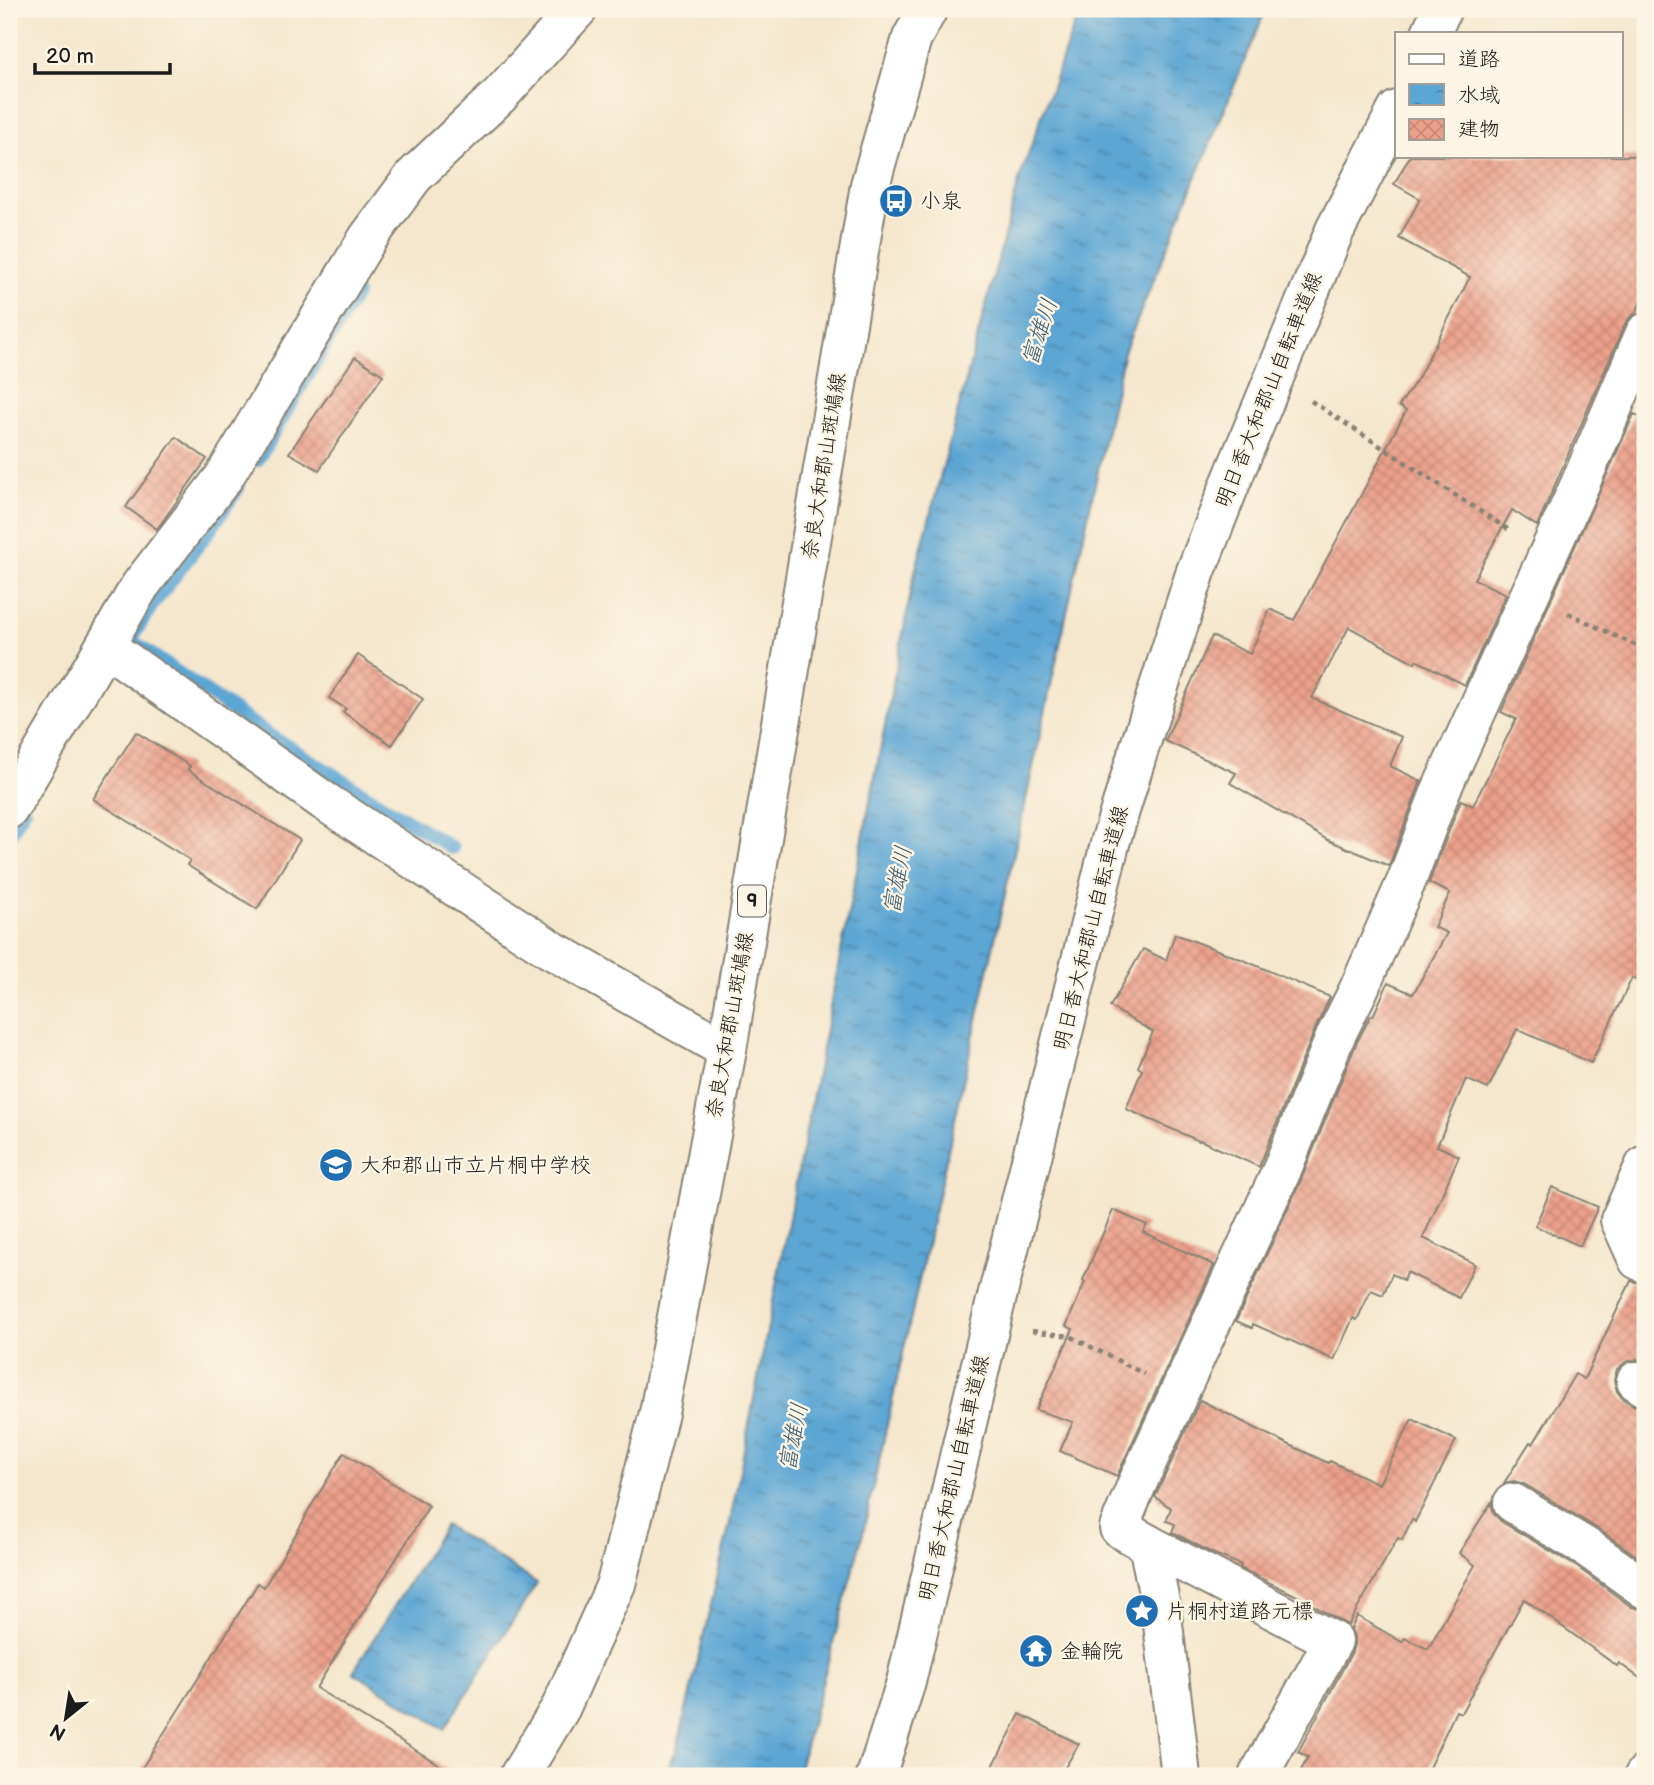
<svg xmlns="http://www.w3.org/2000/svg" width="1654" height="1785" viewBox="0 0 1654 1785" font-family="'Balsamiq Sans','Klee One',sans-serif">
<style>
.water{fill:url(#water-ripples);stroke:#3c6178;stroke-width:2}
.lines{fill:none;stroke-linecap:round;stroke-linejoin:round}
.stream{stroke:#5ca6d4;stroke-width:14}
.building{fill:url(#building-cross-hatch)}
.street-casing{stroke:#888274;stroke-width:42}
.primary-casing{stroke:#888274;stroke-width:42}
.path{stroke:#888274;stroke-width:4.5;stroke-dasharray:5 5;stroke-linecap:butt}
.street{stroke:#fff;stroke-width:38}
.primary{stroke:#fff;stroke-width:38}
.labels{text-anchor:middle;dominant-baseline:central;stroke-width:5;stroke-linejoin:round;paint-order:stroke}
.shield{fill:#fcf5e5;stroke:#5f5d58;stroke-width:2}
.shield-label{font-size:19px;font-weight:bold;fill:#1c1c1c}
.poi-label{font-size:21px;fill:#1c1c1c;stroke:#fcf5e5;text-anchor:start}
.street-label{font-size:21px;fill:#1c1c1c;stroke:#fcf5e5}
.water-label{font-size:23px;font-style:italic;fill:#395a6f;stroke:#fcf5e5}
</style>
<defs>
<pattern id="water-ripples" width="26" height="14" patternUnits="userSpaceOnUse" patternTransform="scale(1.75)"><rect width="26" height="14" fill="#5ca6d4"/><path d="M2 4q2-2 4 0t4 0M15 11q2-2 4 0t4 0" fill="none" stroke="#4b86ab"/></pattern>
<pattern id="building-cross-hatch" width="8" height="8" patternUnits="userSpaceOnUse" patternTransform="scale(1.75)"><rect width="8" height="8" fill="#eba08b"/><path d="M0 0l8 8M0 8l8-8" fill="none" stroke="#c98977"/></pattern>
</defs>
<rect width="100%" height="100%" fill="#fcf5e5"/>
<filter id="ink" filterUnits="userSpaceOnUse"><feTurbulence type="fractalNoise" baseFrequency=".0143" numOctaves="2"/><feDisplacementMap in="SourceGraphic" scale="14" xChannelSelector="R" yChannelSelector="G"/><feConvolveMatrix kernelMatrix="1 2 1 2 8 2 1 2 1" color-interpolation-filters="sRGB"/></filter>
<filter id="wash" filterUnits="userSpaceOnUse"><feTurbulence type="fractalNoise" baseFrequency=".00686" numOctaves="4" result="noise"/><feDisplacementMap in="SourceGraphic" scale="28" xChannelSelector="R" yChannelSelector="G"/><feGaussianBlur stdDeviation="1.57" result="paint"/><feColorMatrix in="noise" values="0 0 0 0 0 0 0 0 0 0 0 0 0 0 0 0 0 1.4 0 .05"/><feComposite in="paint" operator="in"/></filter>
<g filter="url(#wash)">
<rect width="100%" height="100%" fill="#f5e7cd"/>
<g class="water">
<path d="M1080,9H1266L1124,352L1021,822L863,1533L797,1776H664L677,1749L729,1527L914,576L1020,177Z"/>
<path d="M445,1525L537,1583L444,1729L353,1672Z"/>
</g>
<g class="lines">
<g class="stream">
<path d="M257,460L356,294"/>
<path d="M238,488L210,530L153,604L130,640L269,735L452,848"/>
<path d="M9,836L24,810"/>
</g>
</g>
<g id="blocks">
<g class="building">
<path d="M1410,156H1645V294L1635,314L1631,316L1625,324L1537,526L1512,510L1474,579L1506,594L1465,685L1416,660L1415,663L1349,627L1312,698L1402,737L1390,766L1421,781L1389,866L1328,840L1230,783L1236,773L1165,741L1212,636L1250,654L1270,609L1294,620L1406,411L1399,406L1418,378L1470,277L1399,238L1420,199L1394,184Z"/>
<path d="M355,357L383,375L319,470L289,453Z"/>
<path d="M1634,414L1645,419V984L1632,978L1591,1063L1517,1029L1488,1089L1466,1079L1437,1146L1459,1156L1423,1238L1475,1264L1459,1298L1407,1272L1404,1280L1392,1274L1383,1295L1371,1290L1357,1320L1353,1318L1334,1360L1253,1324L1252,1328L1236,1321L1301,1180L1356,1044L1371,1015L1373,1016L1388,983L1413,994L1447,933L1434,927L1450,893L1429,883L1461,800L1473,806L1516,719L1501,712Z"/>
<path d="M176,437L207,459L157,529L126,507Z"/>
<path d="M358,655L423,699L392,745L343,712L346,709L329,698Z"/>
<path d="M136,732L190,766L188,770L199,777L300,840L257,909L187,865L190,860L93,799Z"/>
<path d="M1175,934L1241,959L1330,997L1316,1027L1259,1167L1200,1140L1199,1141L1126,1109L1142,1070L1138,1067L1153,1032L1110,1007L1143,949L1166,960Z"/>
<path d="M1552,1187L1598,1207L1580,1246L1535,1226Z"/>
<path d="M1113,1210L1147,1225L1143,1232L1214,1265L1117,1476L1060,1451L1073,1422L1036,1410L1073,1329L1066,1326L1085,1282L1083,1280Z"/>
<path d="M1631,1281L1645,1284V1362L1637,1359L1626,1362L1617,1369L1614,1380L1617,1391L1623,1399L1633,1405L1645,1409V1562L1600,1530L1524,1484L1514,1481L1504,1483L1530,1442L1533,1444L1575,1374L1584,1379Z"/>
<path d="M1200,1400L1275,1438L1328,1463L1330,1461L1379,1484L1412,1419L1456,1440L1415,1522L1412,1519L1402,1540L1398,1538L1348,1625L1293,1594L1240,1568L1241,1565L1212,1553L1172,1532L1175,1524L1166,1521L1171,1508L1155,1497Z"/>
<path d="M344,1453L429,1506L316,1688L457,1776H137L258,1583L264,1587L306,1517L305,1516Z"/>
<path d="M1491,1503L1494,1514L1502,1522L1577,1567L1632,1607L1645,1610V1682L1619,1663L1617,1666L1524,1599L1461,1713L1456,1711L1425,1776H1298L1308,1757L1298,1752L1352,1652L1355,1640L1351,1629L1357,1616L1402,1642L1405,1638L1428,1649L1475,1565L1459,1553Z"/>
<path d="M1020,1714L1079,1744L1060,1776H988Z"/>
</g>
</g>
</g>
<g filter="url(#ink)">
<use href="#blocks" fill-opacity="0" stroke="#888274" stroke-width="2"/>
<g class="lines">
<g class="street-casing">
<g id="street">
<path d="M1431,33L1442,9"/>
<path d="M105,646L324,801L550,949L727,1050"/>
<path d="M9,809L140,586L224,477L368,238L414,176L500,95L578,9"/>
<path d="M1645,1165L1620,1220L1638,1260L1645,1263"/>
<path d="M1636,1381L1645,1387"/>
<path d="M1513,1503L1589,1549L1645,1589"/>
<path d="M1148,1544L1333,1641L1258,1776"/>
<path d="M876,1776L906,1682L994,1309L1111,840L1138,752L1196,571L1231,482L1335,230L1397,110"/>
<path d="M1181,1776L1161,1607L1148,1544L1119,1528L1137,1484L1281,1172L1336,1035L1358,991L1406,882L1441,790L1580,484L1645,333"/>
<path d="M1644,1776L1645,1774"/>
</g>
</g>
<g class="primary-casing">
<path id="primary" d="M519,1776L561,1707L616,1584L659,1413L727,1050L870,185L912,38L928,9"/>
</g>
<g class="path">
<path d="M1311,401L1512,532"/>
<path d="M1568,613L1645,650"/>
<path d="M1032,1331L1070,1336L1144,1374"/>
</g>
<use href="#street" class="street"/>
<use href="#primary" class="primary"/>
</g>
</g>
<defs>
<g id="bus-disc" transform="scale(1.75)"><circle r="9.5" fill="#1f6fb2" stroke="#fcf5e5"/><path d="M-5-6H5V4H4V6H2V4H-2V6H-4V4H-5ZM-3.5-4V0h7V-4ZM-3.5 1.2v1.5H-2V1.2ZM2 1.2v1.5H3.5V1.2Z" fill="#fff"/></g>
<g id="school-disc" transform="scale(1.75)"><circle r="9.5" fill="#1f6fb2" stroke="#fcf5e5"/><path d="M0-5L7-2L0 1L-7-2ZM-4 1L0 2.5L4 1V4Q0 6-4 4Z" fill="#fff"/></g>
<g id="sight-disc" transform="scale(1.75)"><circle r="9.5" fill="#1f6fb2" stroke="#fcf5e5"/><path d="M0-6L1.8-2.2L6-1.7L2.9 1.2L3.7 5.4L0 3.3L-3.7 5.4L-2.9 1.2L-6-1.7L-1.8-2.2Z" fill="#fff"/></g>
<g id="temple-disc" transform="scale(1.75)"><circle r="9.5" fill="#1f6fb2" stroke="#fcf5e5"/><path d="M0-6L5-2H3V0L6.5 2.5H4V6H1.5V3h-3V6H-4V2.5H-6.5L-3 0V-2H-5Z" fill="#fff"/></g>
</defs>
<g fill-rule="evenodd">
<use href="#bus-disc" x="896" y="201"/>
<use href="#school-disc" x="336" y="1165"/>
<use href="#sight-disc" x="1142" y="1611"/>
<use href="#temple-disc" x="1036" y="1651"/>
</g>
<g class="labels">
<rect class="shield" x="738" y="885.5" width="28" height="31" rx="5"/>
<g class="shield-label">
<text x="752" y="901">9</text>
</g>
<g class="poi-label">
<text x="920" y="201">小泉</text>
<text x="360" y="1165">大和郡山市立片桐中学校</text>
<text x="1166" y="1611">片桐村道路元標</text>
<text x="1060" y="1651">金輪院</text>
</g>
<g class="street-label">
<text transform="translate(1269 390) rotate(-68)">明日香大和郡山自転車道線</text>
<text transform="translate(824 466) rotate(-81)">奈良大和郡山斑鳩線</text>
<text transform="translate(1091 928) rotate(-76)">明日香大和郡山自転車道線</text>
<text transform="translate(730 1025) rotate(-80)">奈良大和郡山斑鳩線</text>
<text transform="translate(954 1478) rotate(-77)">明日香大和郡山自転車道線</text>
</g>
<g class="water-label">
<text transform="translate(1040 332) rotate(-72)">富雄川</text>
<text transform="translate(898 880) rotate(-79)">富雄川</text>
<text transform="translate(794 1437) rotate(-79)">富雄川</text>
</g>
</g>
<rect width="1654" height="1785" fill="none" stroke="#fcf5e5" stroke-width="35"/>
<rect x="1395" y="32" width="228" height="126" fill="#fcf5e5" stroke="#a29e95" stroke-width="2"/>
<rect x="1409" y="54" width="35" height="10" fill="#ffffff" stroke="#a29e95" stroke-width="2"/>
<text x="1458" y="66" font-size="21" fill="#1c1c1c">道路</text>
<rect x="1409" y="84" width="35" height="21" fill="url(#water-ripples)" stroke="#a29e95" stroke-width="2"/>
<text x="1458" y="102" font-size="21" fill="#1c1c1c">水域</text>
<rect x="1409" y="119" width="35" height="21" fill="url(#building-cross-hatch)" stroke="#a29e95" stroke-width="2"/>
<text x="1458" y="136" font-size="21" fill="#1c1c1c">建物</text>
<g transform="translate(66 1718) rotate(210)" stroke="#fcf5e5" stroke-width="5" paint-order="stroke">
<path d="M0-5L12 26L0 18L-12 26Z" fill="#1c1c1c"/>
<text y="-10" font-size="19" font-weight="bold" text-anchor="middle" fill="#1c1c1c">N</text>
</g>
<path d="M35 63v10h135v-10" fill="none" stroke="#1c1c1c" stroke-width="3.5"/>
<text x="46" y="63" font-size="21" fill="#1c1c1c" stroke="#fcf5e5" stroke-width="5" paint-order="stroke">20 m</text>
</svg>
